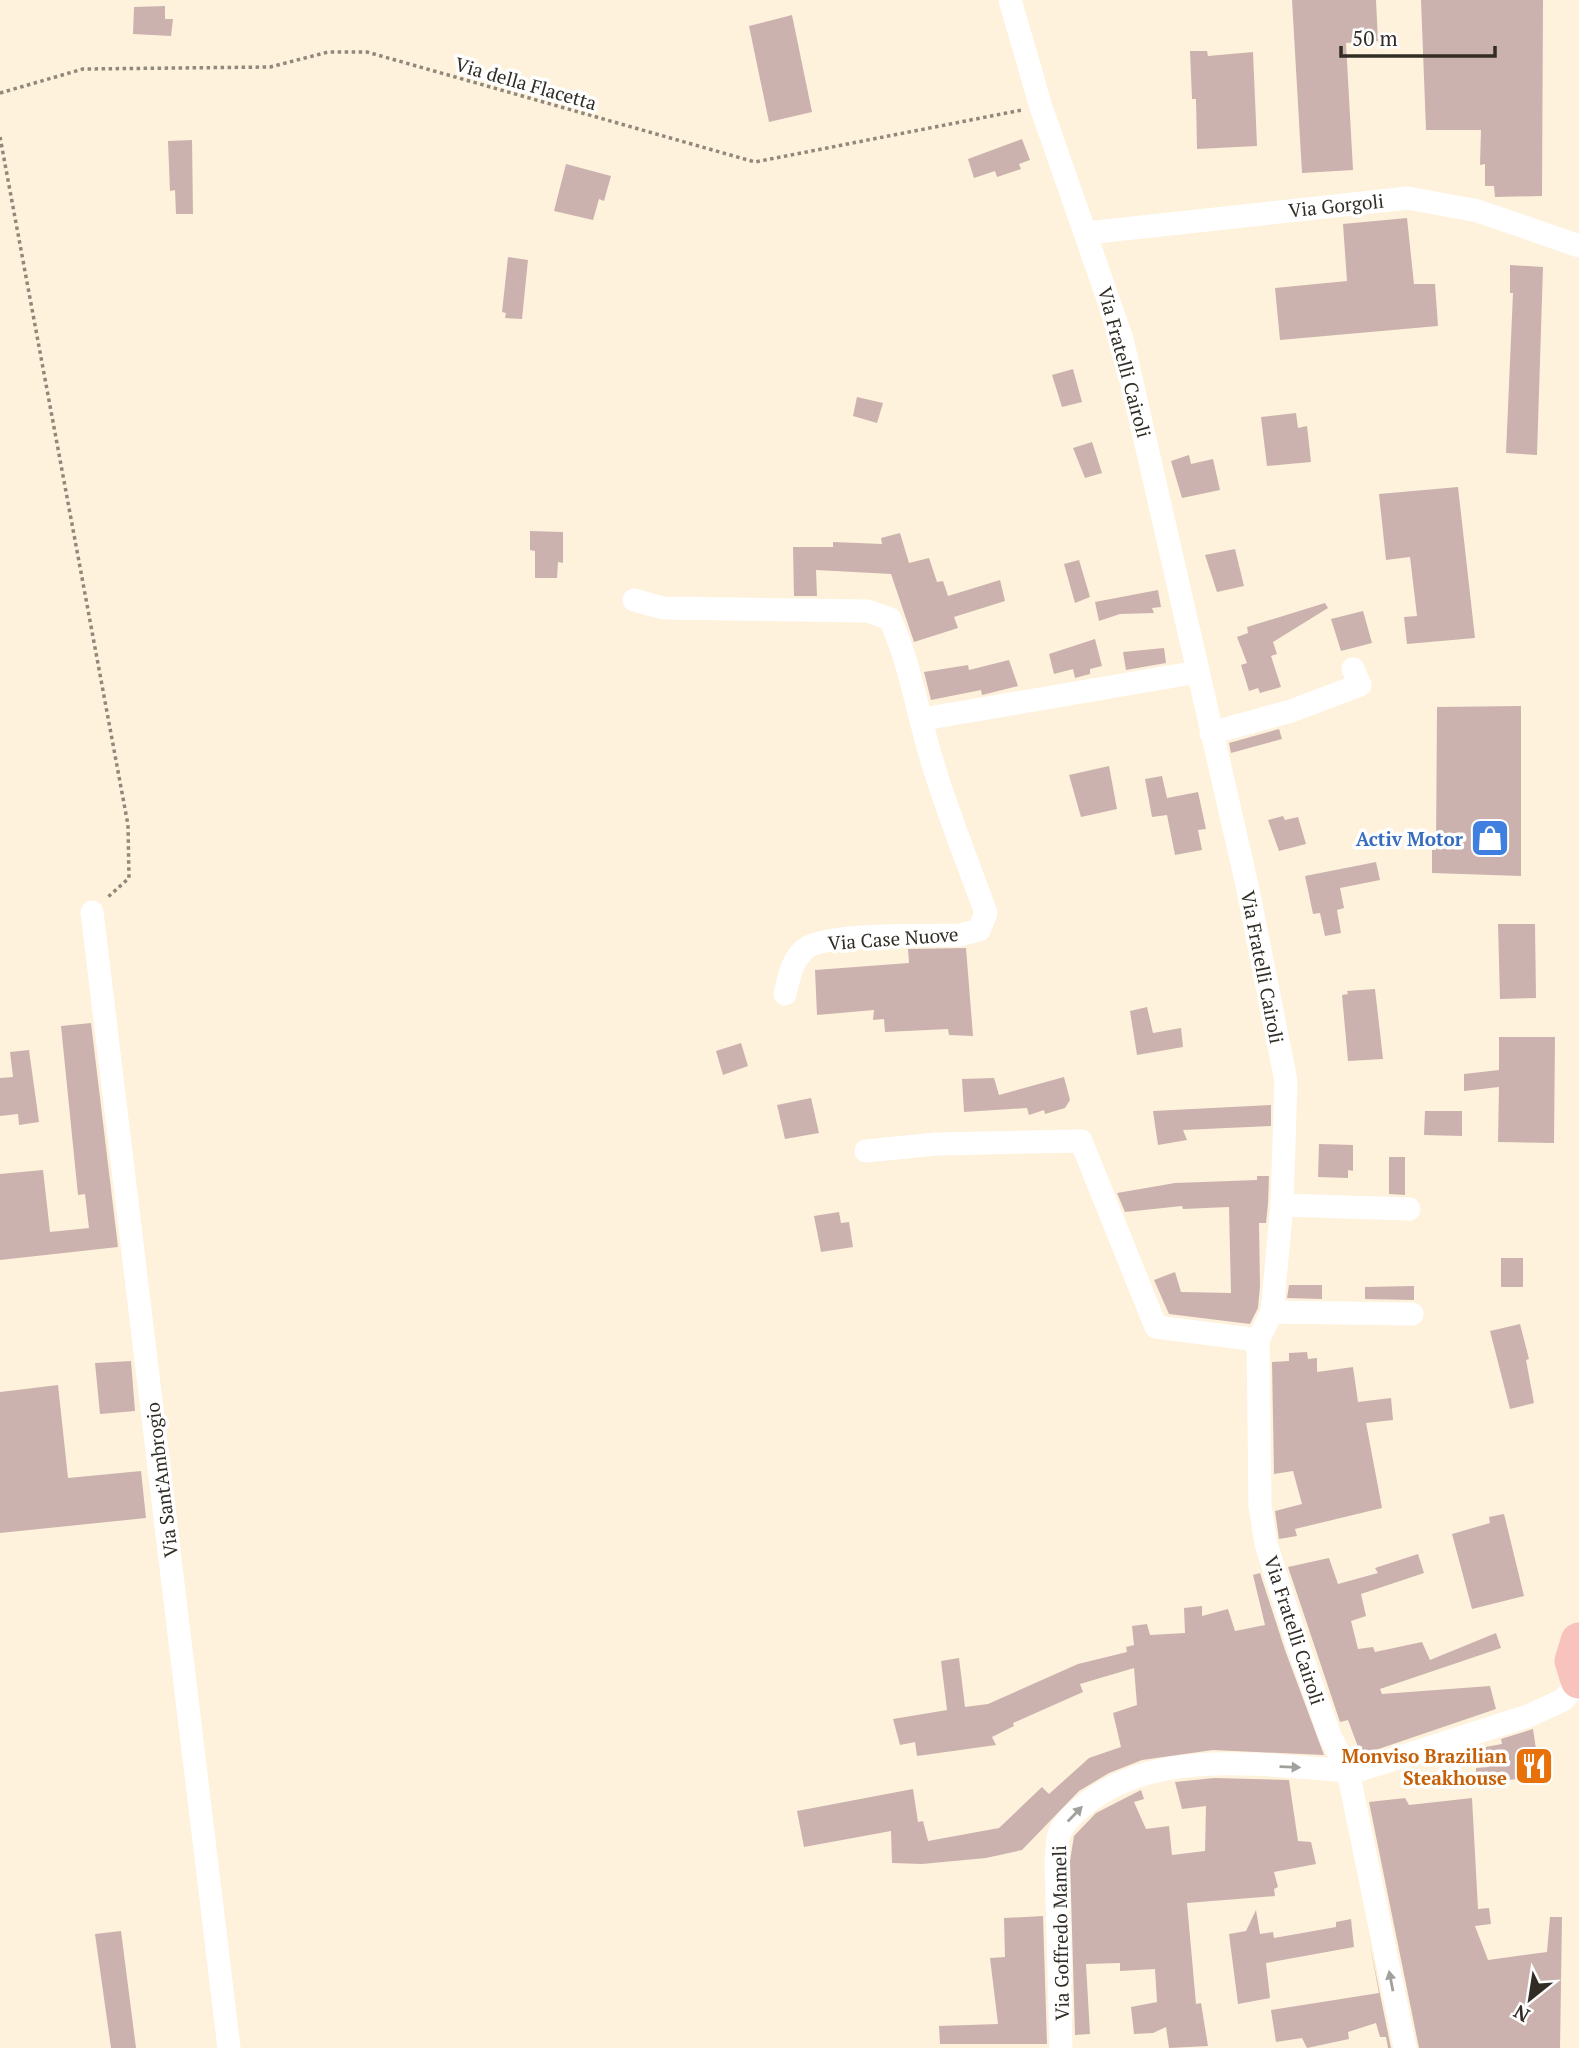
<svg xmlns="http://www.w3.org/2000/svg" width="1579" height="2048" viewBox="0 0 1579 2048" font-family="'PT Serif',serif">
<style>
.building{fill:#ccb2ae}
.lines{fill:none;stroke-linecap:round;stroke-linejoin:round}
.path{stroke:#90887a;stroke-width:3.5;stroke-dasharray:3.5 3.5;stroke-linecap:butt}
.minor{stroke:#fff;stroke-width:23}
.primary{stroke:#f9c3bd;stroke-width:37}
.oneway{fill:#a2a09d}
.labels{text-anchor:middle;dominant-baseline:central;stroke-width:7;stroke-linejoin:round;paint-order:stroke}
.street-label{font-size:19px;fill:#312d25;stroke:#fff}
.shop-label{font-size:19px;font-weight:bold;fill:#366cbe;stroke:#fff;text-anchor:end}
.food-label{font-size:19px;font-weight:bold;fill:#c56008;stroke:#fff;text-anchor:end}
</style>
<rect width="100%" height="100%" fill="#fef2dc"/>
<g class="building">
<path d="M1292,0H1376L1378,41L1346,43L1353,170L1302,173Z"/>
<path d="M1421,0H1543L1542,196L1495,197L1494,186H1485V164L1480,165L1481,130H1426Z"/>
<path d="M165,6V19H173L171,36L133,34L134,7Z"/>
<path d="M792,15L812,112L769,122L749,26Z"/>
<path d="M1190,51H1207L1208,56L1253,52L1257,146L1197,149L1196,99H1192Z"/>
<path d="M1022,139L1030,160L1019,164L1021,169L997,177L995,171L974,178L968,159Z"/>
<path d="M192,140L193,214H176L175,190L170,191L168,141Z"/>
<path d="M566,164L611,176L604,201L599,199L593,220L554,211Z"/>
<path d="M1407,218L1414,284H1435L1438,326L1280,340L1275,288L1347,281L1343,224Z"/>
<path d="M508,257L528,260L522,319L505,318L506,313L502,312Z"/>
<path d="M1510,265L1543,267L1537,455L1506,453L1513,293H1510Z"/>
<path d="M1073,369L1082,402L1062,407L1052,375Z"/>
<path d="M857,397L883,403L877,423L853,416Z"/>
<path d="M1296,413L1298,428L1307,426L1311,462L1267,466L1261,417Z"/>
<path d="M1092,442L1102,473L1085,478L1073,448Z"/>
<path d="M1189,455L1191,464L1213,459L1220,490L1182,498L1171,461Z"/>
<path d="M1458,487L1475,638L1407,644L1404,617L1417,616L1410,557L1386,560L1379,494Z"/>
<path d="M530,531L563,532V563L558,562L557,578H535V551L530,550Z"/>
<path d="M900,533L909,563L929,558L937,582L943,581L948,596L1000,580L1005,601L954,617L958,628L914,642L891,574L816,570L817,596H794L793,547H833V542L882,544L881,538Z"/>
<path d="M1235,549L1244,586L1217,592L1205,555Z"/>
<path d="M1079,560L1090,597L1075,603L1064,564Z"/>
<path d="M1158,590L1161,607L1152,608L1154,613L1120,614L1099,621L1095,602Z"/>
<path d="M1325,603L1328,608L1273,642L1277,654L1271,656L1281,687L1260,693L1258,688L1249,691L1241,665L1247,663L1237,637L1248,633L1247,627Z"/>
<path d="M1363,611L1372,643L1341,651L1331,619Z"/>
<path d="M1095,639L1102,666L1090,669V674L1075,678L1073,669L1054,674L1049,654Z"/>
<path d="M1164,648L1166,663L1126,670L1123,652Z"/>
<path d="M1009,660L1018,686L982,695L981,690L931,700L924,672L968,665L969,670Z"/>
<path d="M1521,706V876L1432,873V850H1436L1437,707Z"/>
<path d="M1279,729L1282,739L1231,753L1229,743Z"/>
<path d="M1109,766L1117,809L1081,817L1069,775Z"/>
<path d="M1162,776L1167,798L1198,792L1206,829L1198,830L1202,850L1175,855L1167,815L1152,817L1145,779Z"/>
<path d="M1283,816L1285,820L1298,817L1306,844L1279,851L1268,820Z"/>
<path d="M1376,862L1380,880L1340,888L1344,908L1337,910L1341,933L1325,936L1320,913L1313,914L1305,876Z"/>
<path d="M1498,924H1535L1536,998L1500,999Z"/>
<path d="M966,948L973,1036L949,1035L948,1029L885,1032L884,1019L873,1020L874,1010L817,1015L815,970L909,963L908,949Z"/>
<path d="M1375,989L1383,1059L1348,1061L1342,995L1348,994L1347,991Z"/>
<path d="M1147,1007L1153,1033L1181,1028L1183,1047L1137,1055L1130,1011Z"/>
<path d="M91,1023L118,1247L0,1260V1174L43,1170L50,1232L89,1228L85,1194L78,1195L61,1026Z"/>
<path d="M1499,1037H1555L1554,1143L1498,1142L1499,1087L1464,1091V1074L1499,1070Z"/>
<path d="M741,1043L748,1066L723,1075L716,1051Z"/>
<path d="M29,1050L39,1122L19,1125L18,1114L0,1116V1078L13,1077L10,1052Z"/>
<path d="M1064,1077L1070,1100L1065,1108L1045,1114L1044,1110L1029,1115L1027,1108L964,1112L962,1079L994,1078L999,1095Z"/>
<path d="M811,1098L819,1133L785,1139L777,1105Z"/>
<path d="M1271,1105V1126L1183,1130L1187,1140L1158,1145L1153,1111Z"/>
<path d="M1425,1111H1462V1136L1424,1135Z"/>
<path d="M1319,1144L1353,1145V1171L1348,1170V1178L1318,1177Z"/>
<path d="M1389,1157H1405V1195L1389,1194Z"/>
<path d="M1257,1176H1269L1268,1204L1266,1223H1259L1260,1286L1258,1308L1250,1324L1169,1314L1154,1280L1175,1272L1181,1292L1231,1293L1229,1207L1183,1209L1182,1206L1125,1212L1117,1193L1175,1183L1257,1180Z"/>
<path d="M839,1212L841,1223L849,1222L853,1247L821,1252L814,1216Z"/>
<rect x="1501" y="1258" width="22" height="29"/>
<path d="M1289,1285H1322V1299L1287,1298Z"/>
<path d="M1414,1286V1300L1365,1299V1287Z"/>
<path d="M1520,1324L1529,1359L1526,1360L1534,1403L1510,1409L1490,1331Z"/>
<path d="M1307,1352L1308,1359L1317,1358V1372L1353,1367L1358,1402L1391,1398L1393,1420L1366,1423L1382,1508L1295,1529L1297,1536L1279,1539L1275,1511L1302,1504L1293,1471L1274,1474L1272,1362L1289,1361V1353Z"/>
<path d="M131,1361L135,1411L100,1414L95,1363Z"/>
<path d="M58,1385L68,1478L141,1471L146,1518L0,1533V1392Z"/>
<path d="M1504,1514L1524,1596L1472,1609L1452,1534L1490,1523L1489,1517Z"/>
<path d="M1418,1554L1424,1573L1361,1594L1366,1616L1351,1621L1358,1649L1373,1647L1375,1652L1422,1642L1430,1660L1496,1633L1501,1648L1380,1689L1382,1694L1490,1686L1496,1709L1361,1755L1348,1720L1340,1722L1288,1567L1329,1558L1338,1584L1378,1573L1375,1568Z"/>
<path d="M1260,1573L1285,1650L1324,1755L1213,1750L1142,1760L1109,1773L1079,1791L1022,1850L986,1858L922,1864L892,1863L891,1831L804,1847L797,1811L913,1789L918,1822L923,1821L928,1841L999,1828L1042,1787L1049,1794L1089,1758L1121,1747L1113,1713L1137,1705L1134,1668L1080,1684L1083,1692L1013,1723L1014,1726L992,1737L996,1745L917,1756L915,1742L900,1745L893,1719L947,1710L941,1661L959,1658L965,1707L988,1704L1078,1664L1127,1652L1126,1647L1134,1645L1132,1626L1147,1624L1150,1635L1185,1633L1184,1608L1202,1606V1616L1228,1609L1235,1631L1265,1625L1253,1575Z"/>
<path d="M1533,1729L1540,1776L1477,1784L1476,1768L1489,1767L1485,1747L1502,1744L1501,1739Z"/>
<path d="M1214,1778L1289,1780L1298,1841L1311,1842L1316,1864L1274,1872L1278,1887L1274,1889L1275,1896L1187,1903L1196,2004L1201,2003L1208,2046L1169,2048L1166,2027L1153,2033L1134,2034L1131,2007L1157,2002L1155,1969L1120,1971V1963L1086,1964L1090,2034L1075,2035L1070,1861L1074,1836L1096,1813L1141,1790L1144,1799L1134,1802L1146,1829L1169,1826L1172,1855L1205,1851L1206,1806L1182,1809L1175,1782Z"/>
<path d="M1405,1798L1409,1805L1472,1798L1478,1909L1489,1908L1491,1924L1475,1926L1488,1960L1547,1952L1550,1917H1562L1560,2048H1419L1369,1802Z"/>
<path d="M1256,1910L1260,1934L1273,1932L1274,1938L1336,1927V1922L1351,1919L1354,1947L1266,1963L1270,1998L1238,2004L1229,1934L1246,1931Z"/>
<path d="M1043,1916L1047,2044H940L939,2026L998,2024L990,1958L1005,1957L1004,1918Z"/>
<path d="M121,1931L136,2048H111L95,1934Z"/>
<path d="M1370,1945L1391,2048H1388L1386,2037H1380L1376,2023L1348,2032L1349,2039L1307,2048L1302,2038L1276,2042L1271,2010L1379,1993Z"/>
</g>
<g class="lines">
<g class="path">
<path d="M0,93L83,69L270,67L328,52H367L755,162L1022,110"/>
<path d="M0,137L128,825L129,878L108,897"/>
</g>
<g class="minor">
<path d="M1010,0L1041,107L1122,339L1247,885L1286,1081L1282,1205L1272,1312L1258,1340L1260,1506L1266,1544L1298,1646L1330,1736L1348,1771L1405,2048"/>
<path d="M1087,233L1408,198L1478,211L1579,246"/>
<path d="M634,600L663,608L868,611L890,619C911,666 918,716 933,764C948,814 968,863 986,913L979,930L960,935C931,936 821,932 804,950C791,962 789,978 785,994"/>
<path d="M923,719L1198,672"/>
<path d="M1211,733L1291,711L1360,685L1353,669"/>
<path d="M92,912L229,2048"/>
<path d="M866,1151L936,1144L1081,1141L1156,1327L1258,1340"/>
<path d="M1282,1205L1409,1209"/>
<path d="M1272,1312L1412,1314"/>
<path d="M1061,2048L1056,1860C1057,1852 1057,1841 1059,1834C1065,1820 1077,1811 1088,1802C1158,1748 1265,1765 1348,1771L1363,1769L1528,1716L1563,1700L1579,1682"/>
</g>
<path class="primary" d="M1579,1641L1573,1661L1579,1680"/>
</g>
<defs><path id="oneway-solid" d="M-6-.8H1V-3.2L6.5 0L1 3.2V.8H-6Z" transform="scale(1.75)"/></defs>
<g class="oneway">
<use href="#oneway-solid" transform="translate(1290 1767) rotate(2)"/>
<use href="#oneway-solid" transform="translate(1075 1814) rotate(-46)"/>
<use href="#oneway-solid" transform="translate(1391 1981) rotate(-101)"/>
</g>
<defs>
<g id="shop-square" transform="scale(2.0125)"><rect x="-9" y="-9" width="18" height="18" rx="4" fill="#3f7fe0" stroke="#fff"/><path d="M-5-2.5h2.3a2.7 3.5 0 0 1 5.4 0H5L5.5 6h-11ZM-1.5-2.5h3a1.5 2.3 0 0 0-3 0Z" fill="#fff"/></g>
<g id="restaurant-square" transform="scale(2.0125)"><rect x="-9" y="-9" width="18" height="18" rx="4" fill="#e8710a" stroke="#fff"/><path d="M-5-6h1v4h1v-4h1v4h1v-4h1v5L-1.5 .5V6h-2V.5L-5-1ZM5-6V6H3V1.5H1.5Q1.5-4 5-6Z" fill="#fff"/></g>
</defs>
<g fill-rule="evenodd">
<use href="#shop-square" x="1490" y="838"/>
<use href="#restaurant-square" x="1534" y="1766"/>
</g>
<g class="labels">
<g class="street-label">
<text transform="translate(526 83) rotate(16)">Via della Flacetta</text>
<text transform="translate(1336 205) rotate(-6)">Via Gorgoli</text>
<text transform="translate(1125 362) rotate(75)">Via Fratelli Cairoli</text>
<text transform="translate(893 938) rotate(-4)">Via Case Nuove</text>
<text transform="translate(1263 967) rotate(79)">Via Fratelli Cairoli</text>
<text transform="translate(161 1480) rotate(-97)">Via Sant'Ambrogio</text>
<text transform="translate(1295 1630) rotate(72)">Via Fratelli Cairoli</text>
<text transform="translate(1060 1933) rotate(-91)">Via Goffredo Mameli</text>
</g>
<g class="shop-label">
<text x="1463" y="838">Activ Motor</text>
</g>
<g class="food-label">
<text x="1507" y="1755">Monviso Brazilian<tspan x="1507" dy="22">Steakhouse</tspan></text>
</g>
</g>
<g transform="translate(1530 1999) rotate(210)" stroke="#ffffff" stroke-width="5" paint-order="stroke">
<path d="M0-5L12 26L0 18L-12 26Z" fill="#312d25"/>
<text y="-10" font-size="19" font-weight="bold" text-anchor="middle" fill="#312d25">N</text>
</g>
<path d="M1341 46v10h154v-10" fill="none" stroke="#312d25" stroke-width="3.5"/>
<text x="1352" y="46" font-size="21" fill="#312d25" stroke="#ffffff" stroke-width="5" paint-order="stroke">50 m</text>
</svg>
